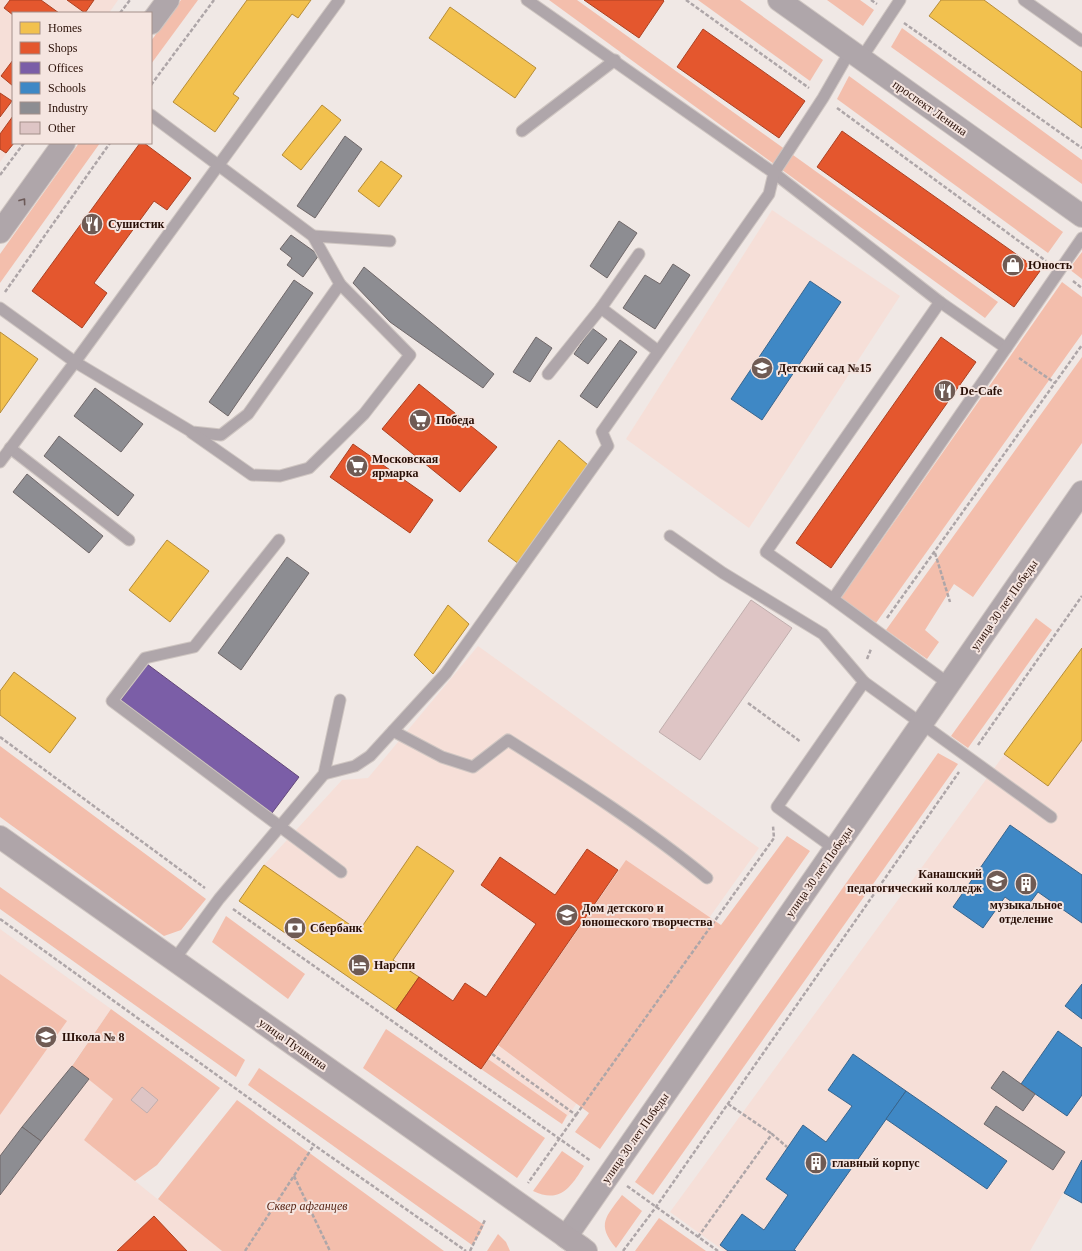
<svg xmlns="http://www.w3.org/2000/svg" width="1082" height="1251" viewBox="0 0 1082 1251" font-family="'Times New Roman',serif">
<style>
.built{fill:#f6dfd8}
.green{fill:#f3beac}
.homes{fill:#f2c14e;stroke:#b68c38}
.shops{fill:#e4572e;stroke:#ac4122}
.offices{fill:#7b5ea7;stroke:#624677}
.schools{fill:#3f88c5;stroke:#38648c}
.industry{fill:#8d8d92;stroke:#6f6768}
.building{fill:#dec5c5;stroke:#c0aead}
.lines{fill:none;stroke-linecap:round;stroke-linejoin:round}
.service-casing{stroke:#cfc6c2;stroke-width:13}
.tertiary-casing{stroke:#cfc6c2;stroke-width:24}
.secondary-casing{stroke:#cfc6c2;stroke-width:24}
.path{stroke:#aea6a8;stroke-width:2.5;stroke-dasharray:4 2;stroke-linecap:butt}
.service{stroke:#afa6aa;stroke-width:11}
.tertiary{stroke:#afa6aa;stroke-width:22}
.secondary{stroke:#afa5a9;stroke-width:22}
.oneway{stroke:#6c5a58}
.labels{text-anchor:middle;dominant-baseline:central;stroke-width:4;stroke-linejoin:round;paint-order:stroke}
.street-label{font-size:12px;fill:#290f06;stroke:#f5e5e0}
.poi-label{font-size:12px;font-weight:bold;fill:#290f06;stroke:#f5e5e0;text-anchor:start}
.park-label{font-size:12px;font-style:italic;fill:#592717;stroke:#f5e5e0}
</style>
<rect width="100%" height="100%" fill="#f0e8e5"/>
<g class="built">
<path d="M0,0H118L109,13H13V143H14L0,162Z"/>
<path d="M772,210L900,296L749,528L626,439Z"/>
<path d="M478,646L759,848L562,1124L239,901L264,865L342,780L368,778Z"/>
<path d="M1082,648V1160L1030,1251H724L670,1212Z"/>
<path d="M0,929L111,1009L72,1065L113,1099L84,1140L222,1251H0Z"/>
</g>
<g class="green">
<path d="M181,0H198L151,64V41Z"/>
<path d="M549,0H577L998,302L985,318Z"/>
<path d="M698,0H740L823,60L810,81Z"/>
<path d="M827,0H860L874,10L863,26Z"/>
<path d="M902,28L1082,160V184L891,47Z"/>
<path d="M849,76L1063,232L1048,253L837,99Z"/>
<path d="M79,143H100L0,283V254Z"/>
<path d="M1082,252V279L1069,269Z"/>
<path d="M1062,282L1082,297V334L876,623L841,598Z"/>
<path d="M1082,357V443L973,597L954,584L925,630L939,642L927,659L886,630Z"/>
<path d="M1036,618L1052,630L968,748L951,736Z"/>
<path d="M0,746L206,899L181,930L164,936L0,817Z"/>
<path d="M938,753L958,764L653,1195L635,1182Z"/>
<path d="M787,836L810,851L600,1149L575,1132L589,1113L498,1045L626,860L721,925Z"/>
<path d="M0,887L245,1060L236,1077L0,909Z"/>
<path d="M226,916L305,974L288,999L212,942Z"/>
<path d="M0,974L67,1021L0,1115Z"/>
<path d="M111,1009L220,1088L157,1165L135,1181L84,1140L113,1099L72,1066Z"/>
<path d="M386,1029L545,1138L517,1178L363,1068Z"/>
<path d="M488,1059L567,1115L562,1124L481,1069Z"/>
<path d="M259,1068L484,1225L480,1234L472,1245L248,1085Z"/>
<path d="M237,1100L444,1251H222L158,1199Z"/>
<path d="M562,1151L584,1166C571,1187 560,1204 533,1191Z"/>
<path d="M622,1195L642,1211L616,1248C596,1224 606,1217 622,1195Z"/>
<path d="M659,1218L706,1251H635Z"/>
<path d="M498,1234L506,1242L510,1251H487Z"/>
</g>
<g class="homes">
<path d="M247,0H311L298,18L292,14L233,94L239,98L215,132L173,102Z"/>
<path d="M941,0H984L1082,72V128L929,16Z"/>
<path d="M450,7L536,68L515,98L429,38Z"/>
<path d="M322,105L341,120L301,170L282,155Z"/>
<path d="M381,161L402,176L379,207L358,191Z"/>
<path d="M0,332L38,359L0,413Z"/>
<path d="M559,440L588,465L519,564L488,541Z"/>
<path d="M167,540L209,571L170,622L129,590Z"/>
<path d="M448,605L469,624L433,674L414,655Z"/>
<path d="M1082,648V740L1048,786L1004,754Z"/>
<path d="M14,672L76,718L50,753L0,715V691Z"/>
<path d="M417,846L454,871L393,960L419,977L396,1010L239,901L264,865L359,931Z"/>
</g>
<g class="shops">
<path d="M10,0H41L59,13H13V15L4,8Z"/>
<path d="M67,0H94L85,13Z"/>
<path d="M584,0H663L664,1L639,38Z"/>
<path d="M703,29L805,101L779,138L677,67Z"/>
<path d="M13,60V86L1,76Z"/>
<path d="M0,93L12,101L0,117Z"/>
<path d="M13,116V143H14L6,153L0,149V134Z"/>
<path d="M842,131L1040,271L1014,307L817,167Z"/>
<path d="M140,143H144L191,178L167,210L154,201L94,283L107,293L82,328L32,291Z"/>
<path d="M941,337L976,362L831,568L796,543Z"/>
<path d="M419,384L497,447L460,492L382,429Z"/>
<path d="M353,444L433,500L410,533L330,477Z"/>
<path d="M587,849L618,870L481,1069L396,1010L419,977L453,1001L465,983L486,997L536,924L481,885L500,857L555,895Z"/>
<path d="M154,1216L187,1251H117Z"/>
</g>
<path class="offices" d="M147,664L299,777L272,813L121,700Z"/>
<g class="schools">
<path d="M810,281L841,302L762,420L731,399Z"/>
<path d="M1010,825L1082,875V923L1038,892L1024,911L1005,897L983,928L953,907Z"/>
<path d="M1082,984V1019L1065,1006Z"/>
<path d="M1058,1031L1082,1048V1095L1067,1116L1021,1084Z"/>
<path d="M853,1054L906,1091L794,1250L796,1251H728L720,1245L742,1214L764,1230L788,1195L766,1179L803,1125L826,1142L852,1106L828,1090Z"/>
<path d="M906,1091L1007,1161L987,1189L886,1119Z"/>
<path d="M1082,1160V1203L1064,1193Z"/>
</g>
<g class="industry">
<path d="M345,136L362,149L315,218L297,206Z"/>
<path d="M619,221L637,233L607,278L590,266Z"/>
<path d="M291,235L319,255L303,277L287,265L292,258L280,249Z"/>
<path d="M673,264L690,275L655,329L623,308L645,275L660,284Z"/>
<path d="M364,267L494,374L483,388L390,322L353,283Z"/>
<path d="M294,280L313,293L228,416L209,402Z"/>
<path d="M592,328L607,339L588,364L574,354Z"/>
<path d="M536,337L552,348L530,382L513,372Z"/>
<path d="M620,340L637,352L597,408L580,396Z"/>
<path d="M95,388L143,424L121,452L74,416Z"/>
<path d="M59,436L134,495L118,516L44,456Z"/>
<path d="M27,474L103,536L89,553L13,492Z"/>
<path d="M287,557L309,573L241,670L218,653Z"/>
<path d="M72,1066L89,1079L41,1141L22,1127Z"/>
<path d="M1003,1071L1035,1094L1023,1111L991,1088Z"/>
<path d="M996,1106L1065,1152L1053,1170L984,1124Z"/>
<path d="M22,1127L41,1141L0,1195V1156Z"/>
</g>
<g class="building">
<path d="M751,600L792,628L700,760L659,732Z"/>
<path d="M142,1087L158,1100L147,1113L131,1100Z"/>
</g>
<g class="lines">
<g class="service-casing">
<g id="service">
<path d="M1024,0L1082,41"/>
<path d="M850,51L823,98L774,173L940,302L1006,348"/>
<path d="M861,59L900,0"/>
<path d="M522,131L615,60"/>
<path d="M313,236L390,241"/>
<path d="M0,308L75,362L192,432L221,435L248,414L340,284L313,236L151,115"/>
<path d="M601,308L658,351"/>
<path d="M548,374L601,308L639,254"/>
<path d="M192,433L252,475L280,476L309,468L364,414L410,355L340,284"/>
<path d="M10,448L129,540"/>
<path d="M0,462L75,362L339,0"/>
<path d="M670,536L723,573L823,634L864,682"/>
<path d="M279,540L194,647L145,658L112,701L341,872"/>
<path d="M833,599L766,552L940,302"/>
<path d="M949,684L833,599L1082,238"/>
<path d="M393,731L442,757L473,767L508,740C576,783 645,827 707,878"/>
<path d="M324,774L355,766L370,756L446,673L608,446L602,432L769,194L774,173L527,0"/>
<path d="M835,849L777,807L864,682L1051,817"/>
<path d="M174,960L219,899L324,774L340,700"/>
</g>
</g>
<g class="tertiary-casing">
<g id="tertiary">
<path d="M779,0L1082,216"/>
<path d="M151,23L168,0"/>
<path d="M0,232L64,143"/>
<path d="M582,1248L566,1237L1082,492"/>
</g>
</g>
<g class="secondary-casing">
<path id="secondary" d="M0,837L586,1251"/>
</g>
<g class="path">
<path d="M686,0L809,88"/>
<path d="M871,0L877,4"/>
<path d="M120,13L130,0"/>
<path d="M904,23L1082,148"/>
<path d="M151,85L214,0"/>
<path d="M837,108L1046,261"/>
<path d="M0,175L24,143"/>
<path d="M1073,281L1082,288"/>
<path d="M5,292L110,143"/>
<path d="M1019,358L1055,383"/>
<path d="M935,553L950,602"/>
<path d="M887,618L1082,345"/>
<path d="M867,659L871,649"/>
<path d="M748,703L801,742"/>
<path d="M0,737L205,888"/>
<path d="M978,745L1082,596"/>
<path d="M233,909L591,1161"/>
<path d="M0,919L314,1145L466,1251"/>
<path d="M492,1054L576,1115L528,1183"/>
<path d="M728,1104L772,1134"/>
<path d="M576,1115L774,838L773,826"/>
<path d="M294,1176L330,1251"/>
<path d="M627,1186L718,1251"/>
<path d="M698,1237L772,1134L787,1147"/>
<path d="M245,1251L314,1145"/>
<path d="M470,1251L485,1220"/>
<path d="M623,1251L656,1207L959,772"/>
</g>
<use href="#service" class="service"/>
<use href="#tertiary" class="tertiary"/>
<use href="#secondary" class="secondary"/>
</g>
<defs><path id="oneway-chevron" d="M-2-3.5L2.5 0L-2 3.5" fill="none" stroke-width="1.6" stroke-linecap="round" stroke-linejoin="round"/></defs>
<use class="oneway" href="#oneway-chevron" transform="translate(23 201) rotate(-54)"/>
<defs>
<g id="restaurant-disc" transform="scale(1.15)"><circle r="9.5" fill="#6f5b54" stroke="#f5e5e0"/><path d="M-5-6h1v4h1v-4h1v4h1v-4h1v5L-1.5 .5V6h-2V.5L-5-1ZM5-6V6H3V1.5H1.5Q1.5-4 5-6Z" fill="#fff"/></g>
<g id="shop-disc" transform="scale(1.15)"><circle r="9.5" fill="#6f5b54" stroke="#f5e5e0"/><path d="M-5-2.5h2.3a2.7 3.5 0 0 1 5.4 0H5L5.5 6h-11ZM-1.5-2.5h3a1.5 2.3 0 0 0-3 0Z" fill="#fff"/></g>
<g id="school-disc" transform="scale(1.15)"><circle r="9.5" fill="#6f5b54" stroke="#f5e5e0"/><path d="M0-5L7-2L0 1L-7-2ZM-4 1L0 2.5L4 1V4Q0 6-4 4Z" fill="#fff"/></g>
<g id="supermarket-disc" transform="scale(1.15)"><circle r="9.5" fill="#6f5b54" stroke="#f5e5e0"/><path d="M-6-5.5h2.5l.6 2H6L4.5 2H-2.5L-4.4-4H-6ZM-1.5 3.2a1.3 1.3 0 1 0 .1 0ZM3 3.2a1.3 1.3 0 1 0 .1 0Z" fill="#fff"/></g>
<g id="university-disc" transform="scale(1.15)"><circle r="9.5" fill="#6f5b54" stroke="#f5e5e0"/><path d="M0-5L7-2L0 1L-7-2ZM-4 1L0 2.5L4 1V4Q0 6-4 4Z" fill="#fff"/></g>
<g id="building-disc" transform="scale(1.15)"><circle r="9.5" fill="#6f5b54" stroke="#f5e5e0"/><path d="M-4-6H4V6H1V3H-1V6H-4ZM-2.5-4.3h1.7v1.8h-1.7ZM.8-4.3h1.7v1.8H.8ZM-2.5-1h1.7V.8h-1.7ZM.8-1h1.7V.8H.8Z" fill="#fff"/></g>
<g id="bank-disc" transform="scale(1.15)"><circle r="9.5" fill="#6f5b54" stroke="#f5e5e0"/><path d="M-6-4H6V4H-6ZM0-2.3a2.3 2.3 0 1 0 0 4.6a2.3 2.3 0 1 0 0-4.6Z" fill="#fff"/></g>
<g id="hotel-disc" transform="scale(1.15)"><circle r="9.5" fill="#6f5b54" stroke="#f5e5e0"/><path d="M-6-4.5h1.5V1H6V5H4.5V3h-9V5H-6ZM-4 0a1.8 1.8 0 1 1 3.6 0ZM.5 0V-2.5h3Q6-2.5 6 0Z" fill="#fff"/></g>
</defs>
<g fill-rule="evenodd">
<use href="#restaurant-disc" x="92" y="224"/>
<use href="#shop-disc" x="1013" y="265"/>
<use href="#school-disc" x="762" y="368"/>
<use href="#restaurant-disc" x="945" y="391"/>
<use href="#supermarket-disc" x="420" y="420"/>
<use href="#supermarket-disc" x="357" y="466"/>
<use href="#university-disc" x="997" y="881"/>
<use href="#building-disc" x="1026" y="884"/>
<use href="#school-disc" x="567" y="915"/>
<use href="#bank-disc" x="295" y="928"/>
<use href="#hotel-disc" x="359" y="965"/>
<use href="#school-disc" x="46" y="1037"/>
<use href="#building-disc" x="816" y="1163"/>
</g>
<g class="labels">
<g class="street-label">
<text transform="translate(930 108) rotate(35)">проспект Ленина</text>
<text transform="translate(1004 605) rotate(-55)">улица 30 лет Победы</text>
<text transform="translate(819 872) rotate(-55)">улица 30 лет Победы</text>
<text transform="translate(293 1044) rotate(35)">улица Пушкина</text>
<text transform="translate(635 1138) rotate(-55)">улица 30 лет Победы</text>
</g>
<g class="poi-label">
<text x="108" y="224">Сушистик</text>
<text x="1028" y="265">Юность</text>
<text x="778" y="368">Детский сад №15</text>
<text x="960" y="391">De-Cafe</text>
<text x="436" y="420">Победа</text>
<text x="372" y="459">Московская<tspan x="372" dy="14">ярмарка</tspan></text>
<text x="982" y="874" text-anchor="end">Канашский<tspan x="982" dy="14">педагогический колледж</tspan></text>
<text x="1026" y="905" text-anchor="middle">музыкальное<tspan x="1026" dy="14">отделение</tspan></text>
<text x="582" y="908">Дом детского и<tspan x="582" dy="14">юношеского творчества</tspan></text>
<text x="310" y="928">Сбербанк</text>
<text x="374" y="965">Нарспи</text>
<text x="62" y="1037">Школа № 8</text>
<text x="832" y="1163">главный корпус</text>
</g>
<g class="park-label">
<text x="307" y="1206">Сквер афганцев</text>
</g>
</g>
<rect x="12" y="12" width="140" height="132" fill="#f5e5e0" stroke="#a38f89"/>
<rect x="20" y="22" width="20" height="12" fill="#f2c14e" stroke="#a38f89"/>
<text x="48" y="32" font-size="12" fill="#290f06">Homes</text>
<rect x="20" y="42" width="20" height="12" fill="#e4572e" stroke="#a38f89"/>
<text x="48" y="52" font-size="12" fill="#290f06">Shops</text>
<rect x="20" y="62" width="20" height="12" fill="#7b5ea7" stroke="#a38f89"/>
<text x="48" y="72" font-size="12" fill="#290f06">Offices</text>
<rect x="20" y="82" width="20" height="12" fill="#3f88c5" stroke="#a38f89"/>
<text x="48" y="92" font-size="12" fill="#290f06">Schools</text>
<rect x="20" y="102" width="20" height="12" fill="#8d8d92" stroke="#a38f89"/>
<text x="48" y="112" font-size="12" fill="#290f06">Industry</text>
<rect x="20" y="122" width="20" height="12" fill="#dec5c5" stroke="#a38f89"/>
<text x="48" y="132" font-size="12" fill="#290f06">Other</text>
</svg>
